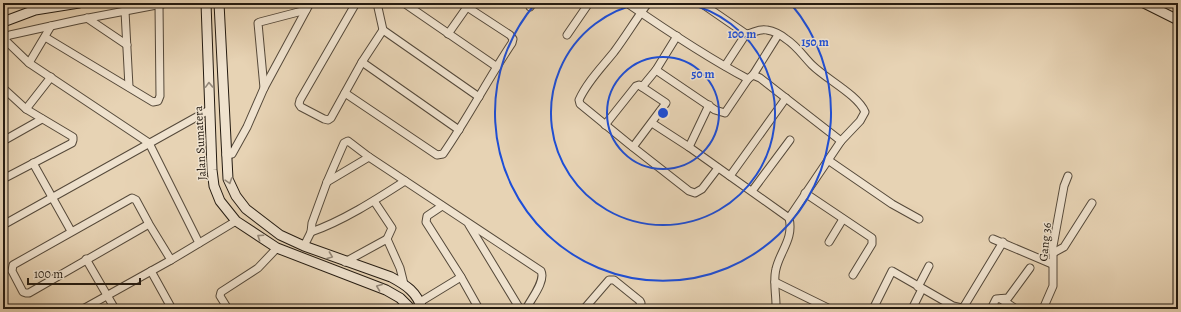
<svg xmlns="http://www.w3.org/2000/svg" width="1181" height="312" viewBox="0 0 1181 312" font-family="Alegreya,serif">
<style>
.lines{fill:none;stroke-linecap:round;stroke-linejoin:round}
.street-casing{stroke:#55493a;stroke-width:9}
.secondary-casing{stroke:#241b11;stroke-width:11}
.street{stroke:#efe2ce;stroke-width:7}
.secondary{stroke:#efe2ce;stroke-width:9}
.oneway{stroke:#948879}
.ring{fill:none;stroke:#1d4ed8;stroke-width:2}
.labels{text-anchor:middle;dominant-baseline:central;stroke-width:3;stroke-linejoin:round;paint-order:stroke}
.street-label{font-size:12px;fill:#241b11;stroke:#efe2ce}
.centre{fill:#1d4ed8;stroke:#efe2ce;stroke-width:2}
.ring-label{font-size:12px;text-anchor:middle;font-weight:bold;fill:#1d4ed8;stroke:#efe2ce;stroke-width:3;stroke-linejoin:round;paint-order:stroke}
</style>
<rect width="100%" height="100%" fill="#e7d3b4"/>
<filter id="stains"><feTurbulence type="fractalNoise" baseFrequency=".005" numOctaves="4"/><feColorMatrix values="0 0 0 0 .2 0 0 0 0 .09 0 0 0 0 .02 0 0 0 .5 -.17"/></filter>
<radialGradient id="worn" r=".72"><stop offset=".6" stop-color="#630" stop-opacity="0"/><stop offset="1" stop-color="#630" stop-opacity=".3"/></radialGradient>
<g class="lines">
<g class="street-casing">
<g id="street">
<path d="M356,3L300,100L299,104L301,107L324,119L328,120L331,118L362,62L383,30"/>
<path d="M377,3L383,30L479,97"/>
<path d="M404,3L497,67"/>
<path d="M627,3C666,30 706,57 748,79L753,75L778,35"/>
<path d="M648,3C636,19 626,36 614,52C602,67 587,82 579,100L580,104L629,144L689,191L695,193L702,189L718,168"/>
<path d="M701,3L746,34C754,33 759,28 767,30C773,31 781,35 786,39C797,46 803,56 812,65C826,79 858,95 865,112L860,121L841,141L789,218"/>
<path d="M530,7L533,3"/>
<path d="M125,11L129,87"/>
<path d="M87,18L127,45"/>
<path d="M448,34L467,7"/>
<path d="M567,35L589,3"/>
<path d="M45,37L153,102L158,101L160,96L159,5"/>
<path d="M3,38L29,63L149,143L199,243"/>
<path d="M3,38L10,35L78,20L167,3"/>
<path d="M362,62L459,130"/>
<path d="M29,63L51,26"/>
<path d="M725,66L746,34"/>
<path d="M656,70L715,110L725,113L748,79"/>
<path d="M753,75L760,78L841,141"/>
<path d="M3,88L26,109L73,137V140L72,143L3,179"/>
<path d="M264,88L258,23L260,22L306,10"/>
<path d="M345,93L434,153L437,155L443,154C468,118 488,79 512,43L513,39L510,35L461,3"/>
<path d="M26,109L51,77"/>
<path d="M652,123L689,147L709,105"/>
<path d="M605,125L636,86L639,85L642,87L656,70L677,36"/>
<path d="M3,141L42,119"/>
<path d="M633,147L666,103L642,87"/>
<path d="M689,147L789,218C794,239 780,251 776,269C773,280 776,294 776,305L773,309"/>
<path d="M226,155L232,154L247,127L264,88L310,3"/>
<path d="M828,160L892,204L919,219"/>
<path d="M33,163L71,231"/>
<path d="M730,176L786,98"/>
<path d="M327,182L369,157"/>
<path d="M752,191L790,140"/>
<path d="M805,193L872,238V244L853,275"/>
<path d="M374,201L392,228L387,239"/>
<path d="M442,206L427,216L426,222L461,277L479,309"/>
<path d="M149,224L29,293H26L23,292L12,271L13,265L132,198L136,200L149,224L171,260"/>
<path d="M3,225L209,110"/>
<path d="M469,225L520,309"/>
<path d="M311,232C343,221 377,199 405,181"/>
<path d="M993,239L1052,264"/>
<path d="M829,242L843,219"/>
<path d="M304,246L311,232L312,223L327,182L344,143L348,141L369,157L541,271C546,281 531,299 526,309"/>
<path d="M1053,253L1064,247L1092,203"/>
<path d="M86,259L115,309"/>
<path d="M345,262L387,239L400,268L404,284"/>
<path d="M151,271L172,309"/>
<path d="M775,282L830,309"/>
<path d="M918,287L929,266"/>
<path d="M1001,299L1016,309"/>
<path d="M420,302L461,277"/>
<path d="M963,308L1003,242"/>
<path d="M83,309L171,260L236,221"/>
<path d="M228,309L220,296L221,292L258,268L277,248"/>
<path d="M584,309L609,280H614L640,301L641,303L638,309"/>
<path d="M873,309L892,271L953,306L966,309"/>
<path d="M912,309L922,289"/>
<path d="M991,309L996,299L1008,298L1030,268"/>
<path d="M1043,309L1053,286V246L1064,186L1068,176"/>
</g>
</g>
<g class="secondary-casing">
<g id="secondary">
<path d="M206,3L212,170L214,186L220,201L236,221L277,248L386,290L400,298L411,309"/>
<path d="M219,3L228,179L236,196L246,209L280,235L304,246L391,277C406,285 417,292 422,309"/>
<path d="M1144,3L1178,20"/>
<path d="M3,22L35,10L79,3"/>
</g>
</g>
<use href="#street" class="street"/>
<use href="#secondary" class="secondary"/>
</g>
<defs><path id="oneway-chevron" d="M-2-3.5L2.5 0L-2 3.5" fill="none" stroke-width="1.6" stroke-linecap="round" stroke-linejoin="round"/></defs>
<g class="oneway">
<use href="#oneway-chevron" transform="translate(209 85) rotate(-92)"/>
<use href="#oneway-chevron" transform="translate(229 181) rotate(72)"/>
<use href="#oneway-chevron" transform="translate(260 237) rotate(-146)"/>
<use href="#oneway-chevron" transform="translate(330 256) rotate(21)"/>
<use href="#oneway-chevron" transform="translate(379 287) rotate(-159)"/>
</g>
<g class="ring">
<circle cx="663" cy="113" r="56"/>
<path d="M684 3A112 112 0 1 1 642 3"/>
<path d="M791 4A168 168 0 1 1 535 4"/>
</g>
<g class="labels">
<g class="street-label">
<text transform="translate(200 143) rotate(-93)">Jalan Sumatera</text>
<text transform="translate(1045 242) rotate(-84)">Gang 36</text>
</g>
</g>
<circle cx="663" cy="113" r="6" class="centre"/>
<g class="ring-label">
<text x="742" y="38">100 m</text>
<text x="815" y="46">150 m</text>
<text x="703" y="78">50 m</text>
</g>
<rect width="1181" height="312" fill="none" stroke="#e7d3b4" stroke-width="16"/>
<rect x="4" y="4" width="1173" height="304" fill="none" stroke="#241b11" stroke-width="2"/>
<rect x="8" y="8" width="1165" height="296" fill="none" stroke="#241b11"/>
<path d="M28 278v6h112v-6" fill="none" stroke="#241b11" stroke-width="2"/>
<text x="34" y="278" font-size="12" fill="#241b11" stroke="#efe2ce" stroke-width="3" paint-order="stroke">100 m</text>
<rect width="100%" height="100%" filter="url(#stains)"/>
<rect width="100%" height="100%" fill="url(#worn)"/>
</svg>
